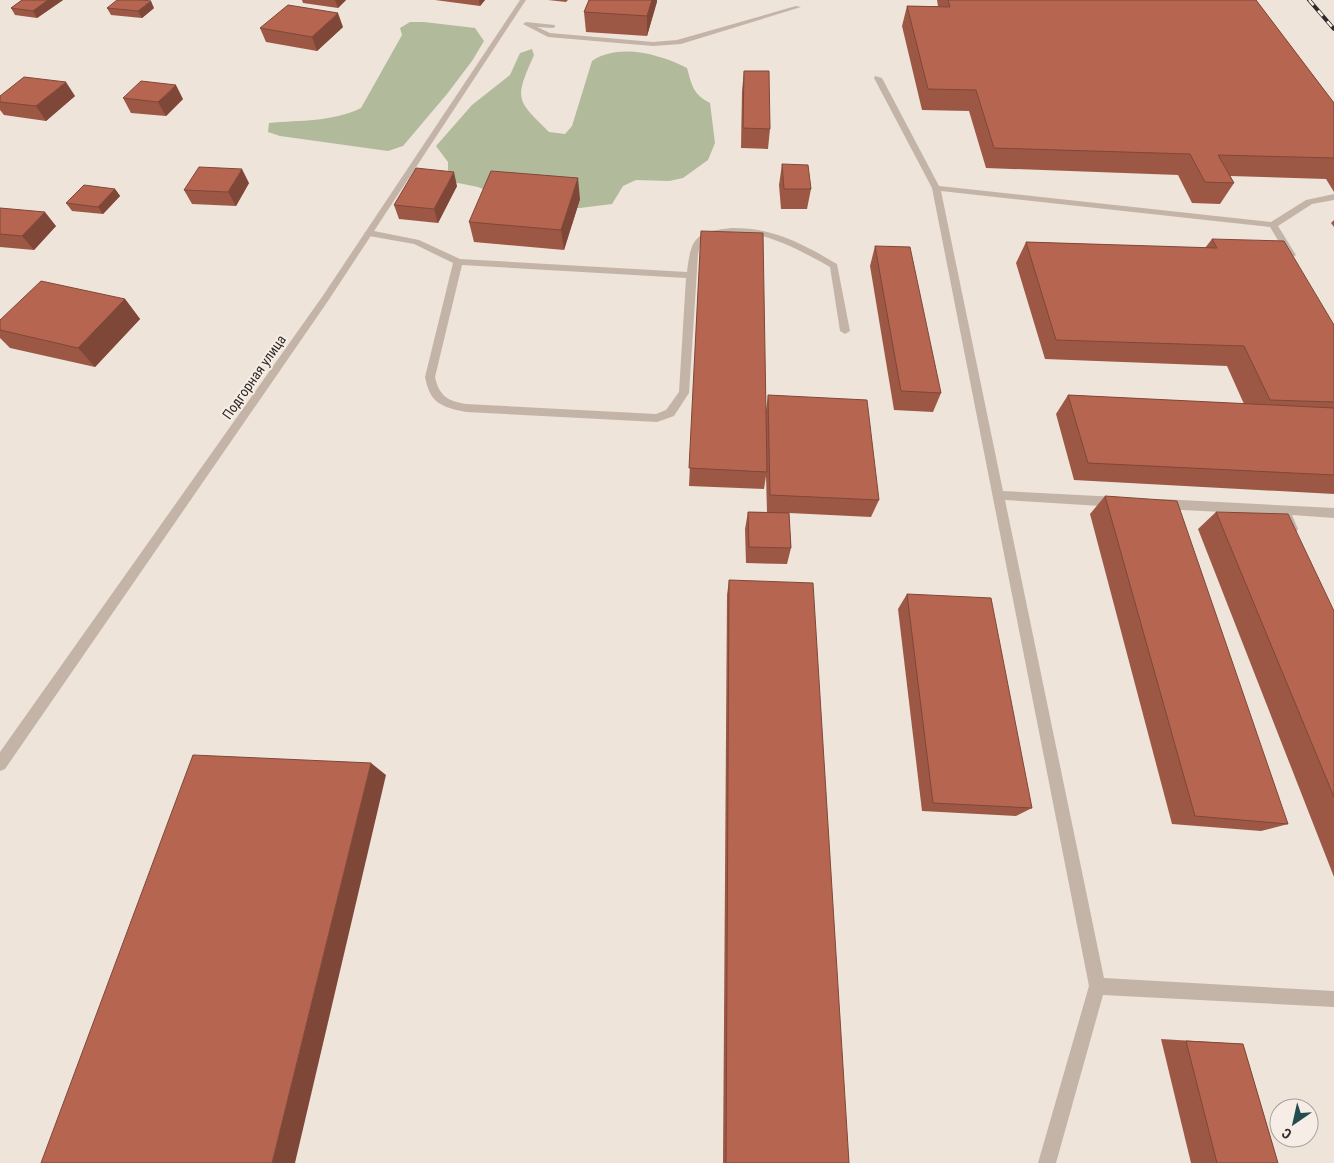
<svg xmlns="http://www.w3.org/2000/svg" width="1334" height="1163" viewBox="0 0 1334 1163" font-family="'Roboto Condensed',sans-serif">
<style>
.green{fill:#b1bb9c}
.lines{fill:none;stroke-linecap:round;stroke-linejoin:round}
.lane{fill:#c4b4a8;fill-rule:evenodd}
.street{fill:#c4b4a8;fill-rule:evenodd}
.rail-casing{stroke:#322a27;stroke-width:4}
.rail{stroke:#f6eee6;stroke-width:2.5;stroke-dasharray:7;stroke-linecap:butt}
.wall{fill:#9d5845}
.shaded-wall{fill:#7f4738}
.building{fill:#b66650;stroke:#7f4738}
.labels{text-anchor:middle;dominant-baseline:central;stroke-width:4;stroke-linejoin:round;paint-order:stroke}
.street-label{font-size:14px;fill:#322a27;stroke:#f6eee6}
</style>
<rect width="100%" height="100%" fill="#eee4da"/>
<g class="green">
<path d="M410,22H424L475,28L484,41L472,61L447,94L403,146L388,151L280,136L268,132L269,123C300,120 333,122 361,108L402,35L400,28Z"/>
<path d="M532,49L534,55C514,100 516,99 549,132L565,134L572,126L592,61C619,43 659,54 687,68C692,86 693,94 710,103L715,143L708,160L683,178L669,181L636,180L623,186L612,204L580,208L530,209L478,187L448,181V162L436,146L472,105L510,75L520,53Z"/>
</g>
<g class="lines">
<g class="lane">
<path d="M796,6L801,7L681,44L653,46L548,37L523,24L526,22L555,25V27L553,28L537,27L550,33L653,42L677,40Z"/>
<path d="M875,76L882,78L939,186L1271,222L1306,200L1334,194V200L1312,204L1278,226L1296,255L1291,258L1288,257L1270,227L941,191L1003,491L1117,497L1121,499L1123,502L1121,505L1117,507L1005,500L1104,978L1334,991V1007L1103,995L1056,1163H1038L1089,986L932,188L874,78Z"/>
<path d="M731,228C772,227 803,244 837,264L850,331L845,334L840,331L830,267C798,249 733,212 700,246L698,255L689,393L674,416L657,422L466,412C441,407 430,403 425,377L453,263L414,244L369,236L364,233L369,230L419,240L460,259L687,272C691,237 696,232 731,228ZM462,265L686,278L679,392L666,410L656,414L466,404C448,401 439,396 435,377Z"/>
<path d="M1162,499L1334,508V518L1292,515L1298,529L1296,533H1288L1280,515L1162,509L1158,507L1156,504L1158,501Z"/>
</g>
<path class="street" d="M520,0H526L328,301L5,769L0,771V752L322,297Z"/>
<g class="rail-casing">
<path id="rail" d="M1309,0L1334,29"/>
</g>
<use href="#rail" class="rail"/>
</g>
<g class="wall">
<path d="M22,0H63L37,18L15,15L11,8Z"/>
<path d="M302,0H346L338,8L303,3Z"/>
<path d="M435,0H485L480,6Z"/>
<path d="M548,0H568L566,2Z"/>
<path d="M589,0H657L647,36L586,32L584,12Z"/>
<path d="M937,0H1256L1334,103V192L1326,179L1230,176L1234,183L1220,204L1192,203L1178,175L986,168L969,111L922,110L902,26L907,6H938Z"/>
<path d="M107,8H154L142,18L111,15Z"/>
<path d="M343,27L317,51L266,42L260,28Z"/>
<path d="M744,71L770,129L768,149L741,148L742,91Z"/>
<path d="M0,96H75L46,121L4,115L0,110Z"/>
<path d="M123,98L183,99L166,116L131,113Z"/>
<path d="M782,164L811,189L807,209H781L779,185Z"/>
<path d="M249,183L236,206L192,204L184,190Z"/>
<path d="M457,186L438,223L399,219L394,205Z"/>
<path d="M115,189L120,196L103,214L72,211L66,203Z"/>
<path d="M580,199L564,250L474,242L469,222Z"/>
<path d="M0,208L56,226L34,250L0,247Z"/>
<path d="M1334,220V227L1331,223Z"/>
<path d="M701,231L766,410L768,395L879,500L871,517L789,513L791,548L787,564L746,563L745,529L748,512H767L766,476L764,489L689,486Z"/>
<path d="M1212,239L1334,325V494L1074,480L1056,414L1068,395L1244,404L1227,366L1045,359L1016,263L1026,242L1205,248Z"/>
<path d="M875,246L941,393L933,412L894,410L870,266Z"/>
<path d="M125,299L140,319L95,367L10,348L0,338V320Z"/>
<path d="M1105,496L1288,824L1261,831L1172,824L1090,514Z"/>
<path d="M1216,512L1334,611V877L1198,529Z"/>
<path d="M729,580L849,1163H723L727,595Z"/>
<path d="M907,594L1032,808L1016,816L922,811L898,609Z"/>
<path d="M1161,1039L1243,1044L1278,1163H1191Z"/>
</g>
<g class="shaded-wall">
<path d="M48,0H63L37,18L33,11Z"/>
<path d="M335,0H346L338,8Z"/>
<path d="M479,0H485L480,6Z"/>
<path d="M652,0H657V2L647,36V16Z"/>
<path d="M151,1L154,8L142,18L138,11Z"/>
<path d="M338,13L343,27L317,51L312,37Z"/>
<path d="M66,82L75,96L46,121L36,106Z"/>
<path d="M176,85L183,99L166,116L158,102Z"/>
<path d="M242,169L249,183L236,206L228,192Z"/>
<path d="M454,172L457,186L438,223L434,209Z"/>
<path d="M578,178L580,199L564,250L561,230Z"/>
<path d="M115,189L120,196L103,214L98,207Z"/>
<path d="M45,212L56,226L34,250L22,236Z"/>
<path d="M125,299L140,319L95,367L78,348Z"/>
<path d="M371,763L386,775L295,1163H272Z"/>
</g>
<g class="building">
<path d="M22,0H48L33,11L11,8Z"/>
<path d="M117,0H142L151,1L138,11L107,8Z"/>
<path d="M589,0H652L647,16L584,12Z"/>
<path d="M948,0H1256L1334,103V158L1218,155L1234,183L1205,182L1190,154L994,148L976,90L928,89L907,6L950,7Z"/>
<path d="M288,5L338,13L312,37L260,28Z"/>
<path d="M744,71H769L770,129L743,128Z"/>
<path d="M24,77L66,82L36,106L0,102V96Z"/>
<path d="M141,81L176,85L158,102L123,98Z"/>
<path d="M782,164L808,165L811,189H784Z"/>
<path d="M199,167L242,169L228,192L184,190Z"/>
<path d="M416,168L454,172L434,209L394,205Z"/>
<path d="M491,171L578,178L561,230L469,222Z"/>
<path d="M84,185L115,189L98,207L66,203Z"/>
<path d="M0,208L45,212L22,236L0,234Z"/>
<path d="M701,231L763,233L767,472L689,468Z"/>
<path d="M1212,239L1284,241L1334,325V402L1270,400L1244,346L1056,340L1026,242L1217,248Z"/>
<path d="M875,246L910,247L941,393L901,391Z"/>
<path d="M41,281L125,299L78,348L0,330V320Z"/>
<path d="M768,395L867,400L879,500L770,495Z"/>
<path d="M1068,395L1334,408V475L1088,463Z"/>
<path d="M1105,496L1177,501L1288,824L1195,816Z"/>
<path d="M748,512L789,513L791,548L749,547Z"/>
<path d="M1216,512L1288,514L1334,611V797Z"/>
<path d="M729,580L813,583L849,1163H726Z"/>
<path d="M907,594L991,598L1032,808L933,803Z"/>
<path d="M193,755L371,763L272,1163H41Z"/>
<path d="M1186,1041L1243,1044L1278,1163H1217Z"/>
</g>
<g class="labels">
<g class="street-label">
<text transform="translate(254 377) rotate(-55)">Подгорная улица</text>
</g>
</g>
<g transform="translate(1294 1123) rotate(214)"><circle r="24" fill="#f6eee6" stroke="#a8a09a"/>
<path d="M0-4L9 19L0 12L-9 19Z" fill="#224c4e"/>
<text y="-8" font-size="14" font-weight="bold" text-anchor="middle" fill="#322a27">С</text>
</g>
</svg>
